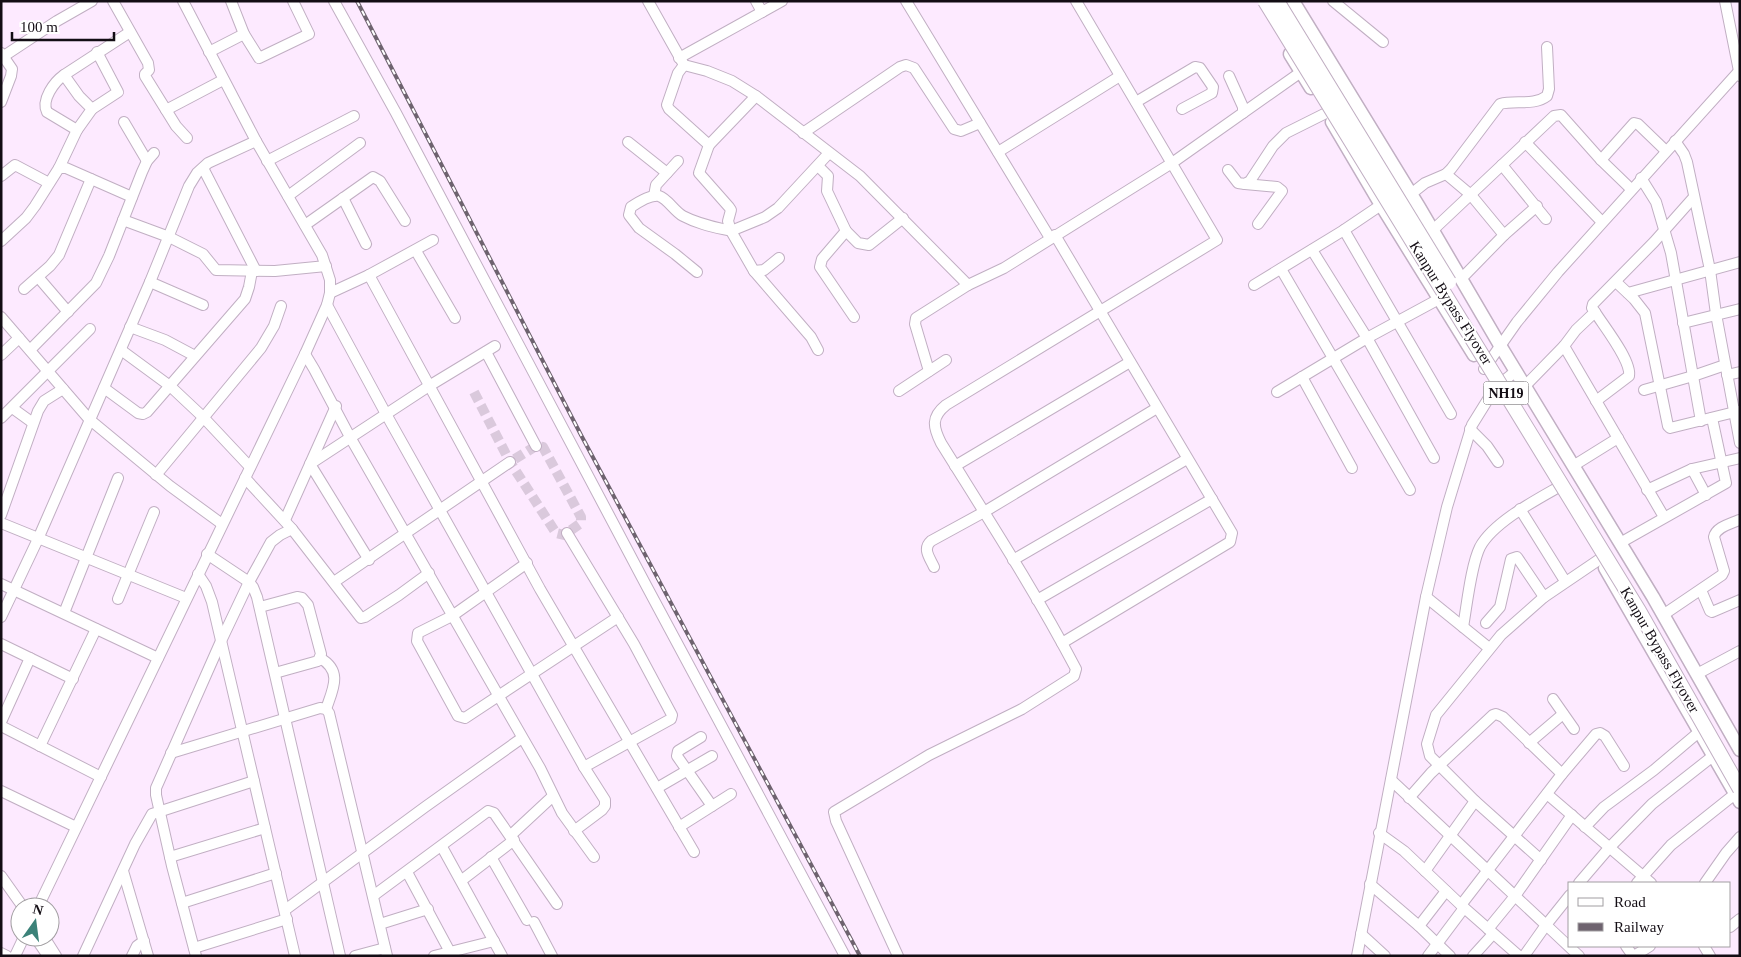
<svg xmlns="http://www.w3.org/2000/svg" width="1741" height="957" viewBox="0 0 1741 957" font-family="Georgia,serif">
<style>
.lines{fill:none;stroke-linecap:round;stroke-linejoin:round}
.minor-tunnel{stroke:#dac9dc;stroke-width:10;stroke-dasharray:10 5;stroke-linecap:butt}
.minor-casing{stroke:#c1afc3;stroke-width:12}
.major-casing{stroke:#c1afc3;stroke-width:15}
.minor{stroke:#fff;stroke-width:10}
.major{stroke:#fff;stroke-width:12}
.rail-casing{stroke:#6e636f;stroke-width:4}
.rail{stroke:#fff;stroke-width:2;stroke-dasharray:5.5;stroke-linecap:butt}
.highway-bridge-casing{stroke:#c1afc3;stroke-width:16;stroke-linecap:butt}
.highway-bridge{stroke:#fff;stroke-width:14}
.labels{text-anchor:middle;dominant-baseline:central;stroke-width:4;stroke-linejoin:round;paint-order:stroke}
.shield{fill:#fff;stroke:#5a565a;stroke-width:1}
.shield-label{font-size:14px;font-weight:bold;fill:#130d14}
.street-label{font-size:15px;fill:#130d14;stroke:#fff}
</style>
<rect width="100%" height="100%" fill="#fdeaff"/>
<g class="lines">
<path class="minor-tunnel" d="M474,392L510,462L556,533L564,535L581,523V517L543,447L536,446L510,462"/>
<g class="minor-casing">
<g id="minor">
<path d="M113,1L148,63L149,70L145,74V76L176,126L187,138"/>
<path d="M231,1L244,34L259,58L309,34L293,1"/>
<path d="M334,1L396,113L647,587L845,956"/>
<path d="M648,1L684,65L707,71L732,81L756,96L860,176L968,285L1004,268L1172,163L1301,72"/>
<path d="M756,1L762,12"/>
<path d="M906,1L1050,238"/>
<path d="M1333,1L1383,42"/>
<path d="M1725,1L1740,76"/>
<path d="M209,52L244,34"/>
<path d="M1,53L12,69L11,76L1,102"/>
<path d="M4,56L57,21L92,1"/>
<path d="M679,58L782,1"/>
<path d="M684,65L678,73L667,105L669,109L709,145L756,96"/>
<path d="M64,75L79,96L92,109L77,130"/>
<path d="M1229,76L1243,107V113"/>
<path d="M1136,102L1195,67L1200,68L1213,87L1212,93L1182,109"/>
<path d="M92,109L118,92L97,52"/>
<path d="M166,110L223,80"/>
<path d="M124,122L147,161"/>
<path d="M803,133L900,67L906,65L914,68L954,129L961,131L980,123"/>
<path d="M1675,141L1684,154L1687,162L1710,270L1716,314L1740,443"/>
<path d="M628,142L667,173"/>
<path d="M1525,142L1602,222"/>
<path d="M709,145L699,173L729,207L731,210L728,221L731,231"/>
<path d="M998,152L1120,76"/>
<path d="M1601,160L1634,123L1638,124L1666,151"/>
<path d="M267,161L354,116"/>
<path d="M1502,165L1546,219"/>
<path d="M818,166L828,176L827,191L846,231L822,259L820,267L854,317"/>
<path d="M59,168L77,130L47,112C41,100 54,82 64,75L130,32"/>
<path d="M203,168L256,271"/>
<path d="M1228,170L1238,183L1245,184L1250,181L1273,146L1286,133L1326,113"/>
<path d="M1446,174L1471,195L1504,235L1537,206"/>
<path d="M1,176L15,165L49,183"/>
<path d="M1641,178L1656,202L1671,253L1701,421"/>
<path d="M1245,184L1277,187L1282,191L1258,224"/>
<path d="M1411,194L1425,183L1446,174L1451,169L1500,104C1515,100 1534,106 1547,96L1549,89L1547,47"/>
<path d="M288,196L360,143"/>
<path d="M654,196L656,185L678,161"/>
<path d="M343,198L366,244"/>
<path d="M123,220L169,237L203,254L216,270L275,271L326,266"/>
<path d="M305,225L373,177L380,181L405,221"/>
<path d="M1344,230L1451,414"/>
<path d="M1433,230L1554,116L1561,115L1601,160L1631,189"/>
<path d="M846,231L858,243L869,245L903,218"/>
<path d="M1055,235L1232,533L1230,542L1062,643"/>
<path d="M1,241L26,218L35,206L59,168H66L132,197"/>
<path d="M1312,250L1367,338L1434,458"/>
<path d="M416,251L455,318"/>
<path d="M779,258L764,270L754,271L731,231L765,217L778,208L829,153"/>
<path d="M1281,269L1410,490"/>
<path d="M754,271L811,337L818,350"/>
<path d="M697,272L675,254L639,228L629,215L631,207C637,203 651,194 659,196C668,199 674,211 683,216C698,224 714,227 731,231"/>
<path d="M369,275L540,589L694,852"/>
<path d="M38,277L68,312"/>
<path d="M1461,279L1504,235"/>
<path d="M150,282L203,305"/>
<path d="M1616,282L1634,299L1645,313L1668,426L1670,428L1739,411"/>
<path d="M1254,285L1344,230L1381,205"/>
<path d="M24,289L50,266L59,255L91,179"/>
<path d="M330,293L369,275L433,240"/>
<path d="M1628,293L1740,262"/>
<path d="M327,305L386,414L584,767L605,800V806L602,810L574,831"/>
<path d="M1595,312C1603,325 1632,361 1629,376L1596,401"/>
<path d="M1,317L89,419L170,486L222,524"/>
<path d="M1683,323L1740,309"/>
<path d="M130,327L165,340L195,356"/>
<path d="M1564,346L1664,517"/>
<path d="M30,350L96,283L109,256L142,172L147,161L154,153"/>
<path d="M121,350L170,386L203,417L250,467"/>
<path d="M486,352L536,446"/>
<path d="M305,354L314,369L350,437L540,768L562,813L594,857"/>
<path d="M1,355L19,338"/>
<path d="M1484,369L1517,322L1558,272L1740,70"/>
<path d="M929,371L915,324L916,318L968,285"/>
<path d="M1727,375L1740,372"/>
<path d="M1302,377L1352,468"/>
<path d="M1525,386L1564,346L1576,330L1595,312L1592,308L1593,304L1654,242L1694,197"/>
<path d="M104,388L138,413L143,414L147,412L245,299L249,287L252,271"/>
<path d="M1644,390L1693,376L1725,365"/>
<path d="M899,391L946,360"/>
<path d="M1277,392L1367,338L1439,299"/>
<path d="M13,407L15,410L33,423"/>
<path d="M1,418L90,329"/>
<path d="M1470,429L1487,446L1498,462"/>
<path d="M955,466L1130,362"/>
<path d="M1573,466L1618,438"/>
<path d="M1692,469L1706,495"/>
<path d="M156,475L261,348L274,326L281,306"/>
<path d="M245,478L292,529L361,618L365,617L399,595L429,573"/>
<path d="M1647,490L1692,469L1740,458"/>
<path d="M1520,509L1565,581"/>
<path d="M1,515L38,411L44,401L63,389"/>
<path d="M285,520L336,406"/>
<path d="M1,523L186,598"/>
<path d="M567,533L634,644L672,715L671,719L584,767"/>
<path d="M1620,543L1726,483L1712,418"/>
<path d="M207,554L249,582L253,587L257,597L340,956"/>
<path d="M369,560L310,464L429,386L495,346"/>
<path d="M1013,560L1187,459"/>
<path d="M527,563L452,616L418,633L417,641L458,716L465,718L618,617"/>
<path d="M934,567C930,558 922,549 931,541L984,512L1157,408"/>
<path d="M198,574L206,586L212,602L295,956"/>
<path d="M334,582L510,462"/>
<path d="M1,584L158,658"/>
<path d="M1701,590L1710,611L1712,612L1740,600"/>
<path d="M1426,597L1489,648"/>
<path d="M118,599L154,512"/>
<path d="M1037,600L1212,499"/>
<path d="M260,607L297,597L302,598L308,605L321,654L318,661L275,673"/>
<path d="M64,613L118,478"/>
<path d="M1663,615L1722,575L1724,571L1714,537C1716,527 1730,524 1739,520"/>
<path d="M1,617L38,539L150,282L189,186L197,173L208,163L256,141"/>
<path d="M1486,623L1500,607L1511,559L1517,557L1544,597"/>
<path d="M1463,627C1467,605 1471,565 1480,547C1493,523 1534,501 1557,488"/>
<path d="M1,644L73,679"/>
<path d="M320,658C343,671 333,689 326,709"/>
<path d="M1697,674L1740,651"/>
<path d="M1553,699L1574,729"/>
<path d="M1,722L30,658"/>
<path d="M1,726L101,777"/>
<path d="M701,737L678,751L677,756L712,806"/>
<path d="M1529,743L1563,714"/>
<path d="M40,746L96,629"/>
<path d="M171,753L320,708L326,709L329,713L387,956"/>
<path d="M1391,780L1546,925L1524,956"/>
<path d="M657,788L712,756"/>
<path d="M1,791L76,827"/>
<path d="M1547,794L1651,883"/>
<path d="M1409,798L1431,773L1493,715L1496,714L1503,717L1562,774"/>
<path d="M679,827L731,794"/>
<path d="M1585,827L1604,807L1654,770L1699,732"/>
<path d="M1379,833L1404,851L1461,905L1519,956"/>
<path d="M511,835L553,796"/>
<path d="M442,847L502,956"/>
<path d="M170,857L265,828"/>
<path d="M491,857L527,920"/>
<path d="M1541,860L1475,801L1430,756L1427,744L1436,715L1501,635L1544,597L1600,559"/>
<path d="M123,871L148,956"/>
<path d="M1425,871L1475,801"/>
<path d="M407,872L450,952"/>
<path d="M1,876L23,907"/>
<path d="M462,880L514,840"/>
<path d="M1579,883L1609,848L1652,804L1713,756"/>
<path d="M1637,883L1671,845L1735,794"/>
<path d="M1705,883L1726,853L1740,837"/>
<path d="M1370,884L1419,926L1450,956"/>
<path d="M1570,895L1546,925L1579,956"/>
<path d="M373,896L488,811L494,813L557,904"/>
<path d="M182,903L276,873"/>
<path d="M1461,905L1562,774L1596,734L1600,733L1605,736L1624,766"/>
<path d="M38,907L305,354L327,305L330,293V280L322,255L256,141L183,1"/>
<path d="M285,910L425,807L522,738"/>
<path d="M534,922L552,956"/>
<path d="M380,924L428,909"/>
<path d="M1419,926L1446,891"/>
<path d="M1730,927L1740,919"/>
<path d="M1488,929L1515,896L1572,815"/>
<path d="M1361,934L1385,956"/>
<path d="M35,937L48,956"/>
<path d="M44,937L56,956"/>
<path d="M1626,946L1633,956"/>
<path d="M1704,946L1710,956"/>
<path d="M194,948L287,919"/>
<path d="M1,953L7,956"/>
<path d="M15,956L24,937"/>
<path d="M83,956L135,844L152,814L254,781"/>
<path d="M132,956L137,946L144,941"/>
<path d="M196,956L172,866L156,795V788L221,641L249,582L271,542L280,535L292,529"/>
<path d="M355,956L385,948"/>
<path d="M434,956L494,941"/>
<path d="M898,956L836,821L834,812L929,755L1022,709L1074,676L1076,669C1035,591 987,517 941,443C933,427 931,417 946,405L1217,240L1076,1"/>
<path d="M1357,956L1426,597L1447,507L1472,425L1495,388L1516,371"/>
<path d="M1428,956L1464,908"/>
<path d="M1473,956L1493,934"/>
<path d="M1634,956L1650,946"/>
</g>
</g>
<g class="major-casing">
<g id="major">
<path d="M1293,1L1419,207L1501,347L1653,597L1740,750"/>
<path d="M1290,54L1311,88"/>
<path d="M1332,122L1381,205L1474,355"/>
<path d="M1605,568L1740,802"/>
</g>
</g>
<use href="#minor" class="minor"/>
<use href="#major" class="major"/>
<g class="rail-casing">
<path id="rail" d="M357,1L581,435L860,956"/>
</g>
<use href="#rail" class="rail"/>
<g class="highway-bridge-casing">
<g id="highway-bridge">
<path d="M1265,1L1639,611L1740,789"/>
<path d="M1277,1L1449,282"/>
</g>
</g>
<use href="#highway-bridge" class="highway-bridge"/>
</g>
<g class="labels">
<rect class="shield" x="1483.5" y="381.5" width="45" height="23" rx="4"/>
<g class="shield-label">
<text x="1506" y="393">NH19</text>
</g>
<g class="street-label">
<text transform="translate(1451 303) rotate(58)">Kanpur Bypass Flyover</text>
<text transform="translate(1660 650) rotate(60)">Kanpur Bypass Flyover</text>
</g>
</g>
<rect width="1741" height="957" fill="none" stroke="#130d14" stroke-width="5"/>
<rect x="1568" y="882" width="162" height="65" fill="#ffffff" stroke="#a19ea1"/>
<rect x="1578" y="898" width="25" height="8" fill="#ffffff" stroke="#a19ea1"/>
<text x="1614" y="907" font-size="15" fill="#130d14">Road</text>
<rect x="1578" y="923" width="25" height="8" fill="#6e636f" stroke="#a19ea1"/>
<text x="1614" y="932" font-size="15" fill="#130d14">Railway</text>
<g transform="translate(35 922) rotate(14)"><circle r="24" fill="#ffffff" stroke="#a19ea1"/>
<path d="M0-4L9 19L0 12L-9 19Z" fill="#3c8279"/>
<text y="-8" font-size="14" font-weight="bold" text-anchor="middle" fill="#130d14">N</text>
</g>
<path d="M12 32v8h102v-8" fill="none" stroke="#130d14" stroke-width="2.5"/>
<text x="20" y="32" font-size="15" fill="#130d14" stroke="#ffffff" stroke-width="4" paint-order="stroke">100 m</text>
</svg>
